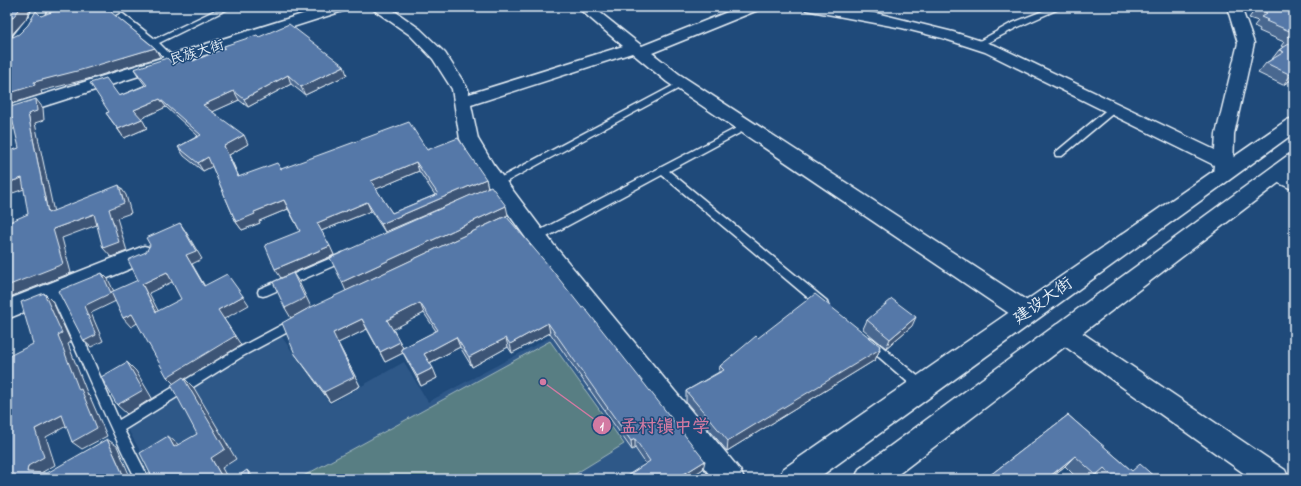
<svg xmlns="http://www.w3.org/2000/svg" width="1301" height="486" viewBox="0 0 1301 486" font-family="'Indie Flower','LXGW WenKai TC',sans-serif">
<style>
.built{fill:#2f5888}
.green{fill:#597e83;stroke:#a0b8be}
.lines{fill:none;stroke-linecap:round;stroke-linejoin:round}
.lane-casing{stroke:#e8f1f8;stroke-width:3}
.street-casing{stroke:#e8f1f8;stroke-width:3}
.secondary-casing{stroke:#e8f1f8;stroke-width:3}
.primary-casing{stroke:#e8f1f8;stroke-width:3}
.lane{fill:#1f4a7a;fill-rule:evenodd}
.street{fill:#1f4a7a;fill-rule:evenodd}
.secondary{fill:#1f4a7a;fill-rule:evenodd}
.primary{fill:#1f4a7a;fill-rule:evenodd}
.wall{fill:#496790;stroke:#e8f1f8;fill-rule:evenodd}
.shaded-wall{fill:#3c5476;stroke:#e8f1f8}
.building{fill:#5578a8;stroke:#e8f1f8;fill-rule:evenodd}
.labels{text-anchor:middle;dominant-baseline:central;stroke-width:3;stroke-linejoin:round;paint-order:stroke}
.far-street-label{font-size:14px;fill:#e8f1f8;stroke:#1f4a7a}
.street-label{font-size:17px;fill:#e8f1f8;stroke:#1f4a7a}
.leader{fill:none;stroke:#d37aa2;stroke-width:1.5}
.callout-dot{fill:#d37aa2;stroke:#1f4a7a;stroke-width:1.5}
.mark-label{font-size:12px;text-anchor:middle;font-weight:bold;fill:#fff}
.callout-label{font-size:18px;text-anchor:middle;font-weight:bold;fill:#d37aa2;stroke:#1f4a7a;stroke-width:3;stroke-linejoin:round;paint-order:stroke}
</style>
<rect width="100%" height="100%" fill="#1f4a7a"/>
<filter id="ink" filterUnits="userSpaceOnUse"><feTurbulence type="fractalNoise" baseFrequency=".025" numOctaves="2"/><feDisplacementMap in="SourceGraphic" scale="8" xChannelSelector="R" yChannelSelector="G"/><feConvolveMatrix kernelMatrix="1 2 1 2 8 2 1 2 1" color-interpolation-filters="sRGB"/></filter>
<g filter="url(#ink)">
<path class="built" d="M575,324L668,447L641,464L646,472L634,479H156L126,426L281,336L330,404L404,362L428,402Z"/>
<path class="green" d="M550,341L624,444L567,479H298Z"/>
<g class="lines">
<g class="lane-casing">
<g id="lane">
<path d="M222,7H232L159,43L177,61L173,63H170L151,44L116,16L120,14H123L155,39Z"/>
<path d="M1053,7H1063L1016,28L981,46H975L974,44L1010,24Z"/>
<path d="M680,82H686L687,84L500,185H494L492,183L494,181Z"/>
<path d="M1113,106L1116,107L1117,109L1116,111L1062,156H1056L1055,154L1056,152L1110,107Z"/>
<path d="M746,123L749,124L750,126L749,128L669,171L827,301L828,304L827,307L823,308L819,307L662,175L541,240H533L532,237L533,234Z"/>
<path d="M343,253L347,254L348,257L347,260L267,295L263,296L259,295L258,292L259,289Z"/>
<path d="M54,287L58,288L82,335L119,420L235,350L291,320L295,318L299,320L301,323L299,326L243,356L124,430L149,479H136C104,418 79,353 49,291L50,288Z"/>
<path d="M869,337L873,339L926,383L928,387L926,391L922,392L918,391L865,345L863,342L865,339Z"/>
</g>
</g>
<g class="street-casing">
<g id="street">
<path d="M32,7H46L45,13L26,39L21,41L16,39L13,36L31,13Z"/>
<path d="M372,7H389L420,29L445,53L468,89L469,94L623,46L577,7H593L642,46L740,7H760L758,10L652,53L679,74L1035,306L1038,313L1035,320L1027,322L1019,320L667,82L632,53L471,105L478,139L493,164L553,244L740,470L744,479H713L539,256L479,173L460,139L452,89L433,59L410,35L374,10Z"/>
<path d="M804,7H839L880,14L953,32L997,46L1215,150L1216,134L1238,43L1227,7H1241L1254,43L1234,134L1233,174L1230,179L1223,180L1216,179L1213,174L1214,165L985,52L942,38L902,28L811,11L806,10Z"/>
<path d="M1277,168L1294,175V190L1270,179L1267,174L1270,169Z"/>
<path d="M144,246L152,248L155,254L152,260L7,319V300Z"/>
<path d="M1064,323L1072,326L1285,470L1289,479H1252L1056,340L1052,333L1056,326Z"/>
</g>
</g>
<g class="secondary-casing">
<path id="secondary" d="M325,7H349L346,10L7,118V106Z"/>
</g>
<g class="primary-casing">
<g id="primary">
<path d="M1294,118V133L817,479H779L783,469L1287,120Z"/>
<path d="M1294,154V171L892,479H855L859,469L1287,156Z"/>
</g>
</g>
<use href="#lane" class="lane"/>
<use href="#street" class="street"/>
<use href="#secondary" class="secondary"/>
<use href="#primary" class="primary"/>
</g>
<g class="wall">
<path d="M1294,7V78L1283,85L1258,73L1266,63L1272,59L1279,50L1283,47L1281,46L1284,42L1259,31L1260,29L1254,26L1258,21L1249,18L1256,8Z"/>
<path d="M259,37L347,75L305,95L291,84L248,107L239,100L212,112L248,144L229,155L239,177L281,169L427,150L486,179L488,188L385,232L371,211L321,231L334,255L281,278L300,231L288,209L259,221L260,223L242,230L236,222L212,166L203,171L184,156L178,147L198,136L166,107L141,118L147,128L124,138L106,113L109,112L119,96L145,85L139,77L134,69L193,61L225,48L224,46ZM419,171L435,195L392,213L376,189Z"/>
<path d="M506,216L703,469L688,479H622L646,464L635,448L632,450L550,333L512,353L508,347L472,367L460,347L430,363L437,378L421,386L403,353L385,362L367,329L338,343L360,386L330,402L295,354ZM424,313L436,331L403,348L393,329Z"/>
<path d="M867,320L912,326L886,348L863,329Z"/>
<path d="M758,338L879,348L880,349L875,360L727,451L686,402V391L719,372L720,366Z"/>
<path d="M1068,415L1132,471L1157,479H1078L1065,466L1050,478L985,479Z"/>
</g>
<g class="shaded-wall">
<path d="M21,7H30V8L26,19L7,40V24Z"/>
<path d="M155,48L160,57L88,79L41,91L42,94L7,105V94L34,82Z"/>
<path d="M344,66L347,75L305,95L301,87Z"/>
<path d="M1294,73V78L1283,85L1291,75Z"/>
<path d="M288,75L291,84L248,107L244,99Z"/>
<path d="M234,91L239,100L208,114L203,105Z"/>
<path d="M36,99L43,108L44,120L35,123L56,222L48,213L28,114Z"/>
<path d="M160,99L166,107L140,119L134,110Z"/>
<path d="M12,118L20,127L7,131V120Z"/>
<path d="M142,119L147,128L124,138L118,129Z"/>
<path d="M244,135L248,144L229,155L243,186L238,177L224,146Z"/>
<path d="M208,157L213,166L203,171L198,163Z"/>
<path d="M416,162L419,171L374,190L371,181Z"/>
<path d="M22,178L30,187L7,195V183Z"/>
<path d="M486,179L488,188L385,232L381,224Z"/>
<path d="M119,185L126,195L131,213L117,218L127,251L111,257L103,248L109,209Z"/>
<path d="M284,200L288,209L259,221L260,223L242,230L236,222L254,212Z"/>
<path d="M367,202L371,211L321,231L317,223Z"/>
<path d="M506,206L508,215L346,291L342,282Z"/>
<path d="M94,214L102,223L62,238L71,273L7,298V286L53,229Z"/>
<path d="M180,223L186,232L202,259L192,264L210,295L204,286L186,255Z"/>
<path d="M330,246L334,255L281,278L275,269Z"/>
<path d="M167,272L174,281L149,293L163,320L156,312L142,284Z"/>
<path d="M102,273L108,279L118,300L91,313L103,341L91,347L84,341V306Z"/>
<path d="M293,273L299,282L311,307L291,318L285,308Z"/>
<path d="M44,293L53,302L71,342L68,344L88,395L90,397L107,436L82,449L72,442L58,335Z"/>
<path d="M243,296L249,305L224,319L241,345L185,379L194,388L236,459L222,468L228,479H223L211,458L175,385L167,377L218,310Z"/>
<path d="M420,303L424,313L392,330L387,320Z"/>
<path d="M132,314L139,322L131,327L123,318Z"/>
<path d="M916,317L912,326L886,348L890,339Z"/>
<path d="M362,319L367,329L338,343L360,386L330,402L324,392L333,333Z"/>
<path d="M548,323L550,333L512,353L510,344Z"/>
<path d="M456,337L460,347L429,363L424,354Z"/>
<path d="M506,338L508,347L472,367L469,357Z"/>
<path d="M400,342L405,352L401,349L403,353L385,362L380,352Z"/>
<path d="M880,346L879,350L880,349L875,360L727,451L728,441Z"/>
<path d="M127,362L136,371L152,398L127,414L117,405Z"/>
<path d="M433,368L437,378L421,386L417,376Z"/>
<path d="M62,415L72,423L46,437L55,465L39,474L27,472L35,429Z"/>
<path d="M168,436L180,446L174,447Z"/>
<path d="M107,439L117,446L131,479H125Z"/>
<path d="M635,439V448L632,450L631,441Z"/>
<path d="M1075,456L1065,466L1049,479H1047Z"/>
<path d="M705,461L703,469L688,479H676Z"/>
<path d="M247,470L255,479H251Z"/>
</g>
<g class="building">
<path d="M7,7H21L19,10L7,24Z"/>
<path d="M64,7H97L101,10L106,8L155,48L81,70L34,82L35,85L7,94V36L13,37L19,34L28,25L36,11L41,16Z"/>
<path d="M1258,7H1294V39L1288,36L1294,33L1266,21L1268,20L1261,17L1267,13L1256,8Z"/>
<path d="M289,24L344,66L301,87L288,75L244,99L234,91L203,105L244,135L224,146L238,177L277,163L281,169L409,122L427,150L458,138L486,179L381,224L367,202L317,223L330,246L275,269L265,245L300,231L284,200L254,212L255,214L236,222L208,157L198,163L178,147L201,135L160,99L134,110L142,119L118,129L106,113L109,112L90,83L106,78L119,96L147,85L134,69L167,58L173,64L191,58L193,61L225,48L224,46L257,35L259,37ZM416,162L438,194L392,213L371,181Z"/>
<path d="M1294,41V73L1291,75L1266,63L1284,52L1279,50Z"/>
<path d="M36,99L37,111L28,114L48,213L119,185L124,203L109,209L119,242L103,248L94,214L53,229L63,264L7,286V223L28,214L22,178L7,183V152L19,148L12,118L7,120V108Z"/>
<path d="M491,186L506,206L342,282L330,258Z"/>
<path d="M506,216L548,265L582,308L584,307L705,461L676,479H622L650,461L635,439L631,441L548,323L510,344L506,338L469,357L456,337L424,354L433,368L417,376L401,349L438,330L420,303L387,320L400,342L380,352L362,319L333,333L354,377L324,392L295,354L282,323L309,308Z"/>
<path d="M180,223L196,251L186,255L204,286L227,274L243,296L218,310L235,336L167,377L132,314L123,318L111,292L138,280L128,260L146,252L150,245L146,238ZM167,272L181,299L156,312L142,284Z"/>
<path d="M102,273L111,293L84,306L96,335L84,341L58,291Z"/>
<path d="M293,273L305,298L285,308L273,282Z"/>
<path d="M44,293L62,333L58,335L79,390L81,389L97,428L72,442L62,415L35,429L44,457L28,466L27,472L47,473L107,439L125,479H7V357L33,344L21,302Z"/>
<path d="M815,294L880,346L879,347L880,349L728,441L686,391L724,370L720,366L743,347L756,336L758,338Z"/>
<path d="M892,299L916,317L890,339L867,320Z"/>
<path d="M127,362L143,390L117,405L101,377Z"/>
<path d="M183,377L225,449L211,458L223,479H153L140,453L168,436L174,447L197,434L171,385Z"/>
<path d="M1068,415L1132,471L1140,464L1157,479H1116L1104,468L1096,475L1075,456L1049,477L1051,479H985Z"/>
<path d="M247,470L251,479H234Z"/>
</g>
</g>
<g class="labels">
<g class="far-street-label">
<text transform="translate(197 53) rotate(-17)">民族大街</text>
</g>
<g class="street-label">
<text transform="translate(1043 301) rotate(-35)">建设大街</text>
</g>
</g>
<path class="leader" d="M543 382L602 425"/>
<g class="callout-dot">
<circle cx="543" cy="382" r="4"/>
<circle cx="602" cy="425" r="10"/>
</g>
<g class="mark-label">
<text x="602" y="430">1</text>
</g>
<g class="callout-label">
<text x="665" y="432">孟村镇中学</text>
</g>
<rect width="1301" height="486" fill="none" stroke="#1f4a7a" stroke-width="24"/>
<rect x="12" y="12" width="1277" height="462" fill="none" stroke="#e8f1f8" stroke-width="1.5" filter="url(#ink)"/>
</svg>
